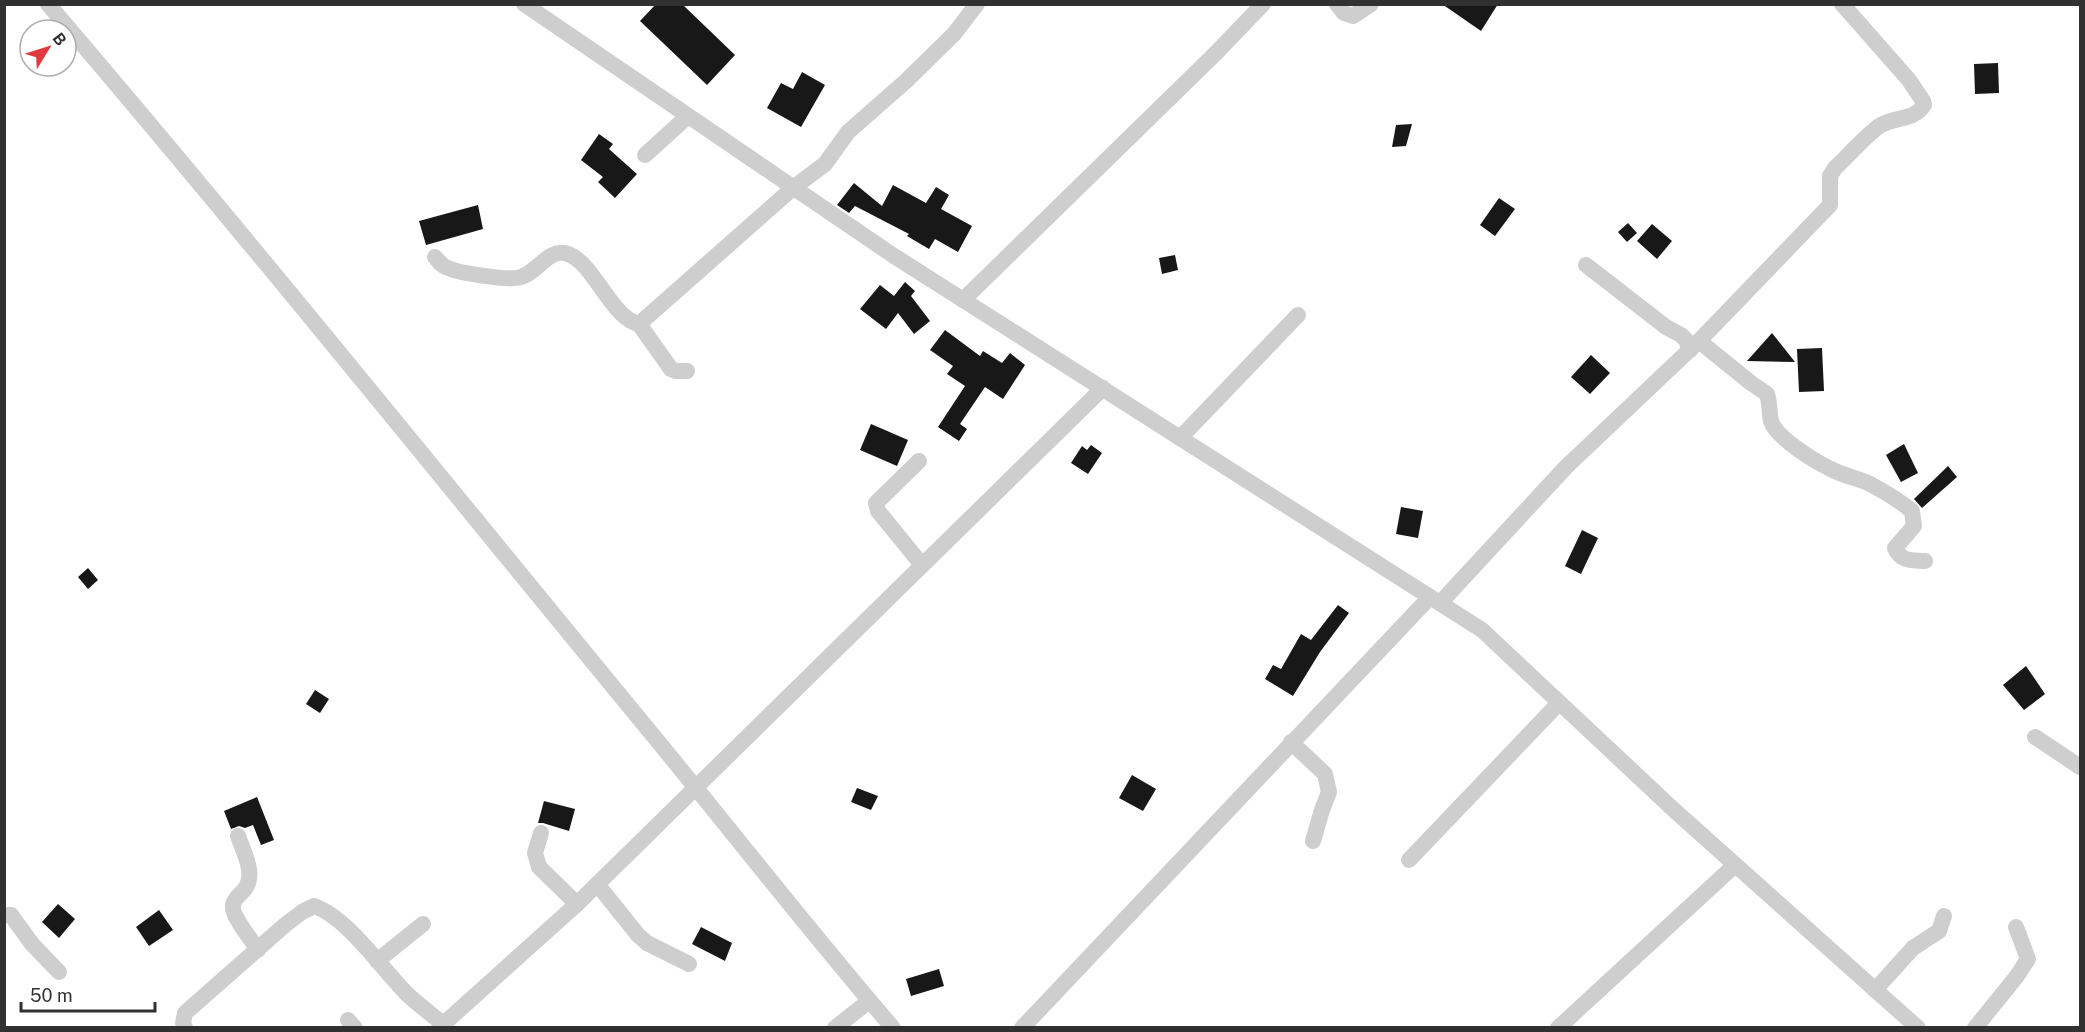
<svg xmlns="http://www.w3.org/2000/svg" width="2085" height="1032" viewBox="0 0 2085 1032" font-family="'Public Sans',sans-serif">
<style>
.building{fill:#181818}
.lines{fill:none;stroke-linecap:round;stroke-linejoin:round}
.street{stroke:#cecece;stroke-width:16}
</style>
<rect width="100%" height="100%" fill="#fff"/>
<g class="building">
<path d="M656,4H682L735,55L707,85L640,21Z"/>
<path d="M1442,4H1498L1481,31Z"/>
<path d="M1998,63L1999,93L1975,94L1974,64Z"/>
<path d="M802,72L825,85L801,127L767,108L781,83L793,89Z"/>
<path d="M1412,124L1406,146L1392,147L1396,125Z"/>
<path d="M599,134L613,144L609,149L637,174L615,198L598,182L603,177L581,160Z"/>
<path d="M854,183L882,206L893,185L926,203L936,187L949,195L941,209L972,226L958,252L935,239L929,249L907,236L909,234L855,206L849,213L837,205Z"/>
<path d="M1499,198L1515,209L1495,236L1480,225Z"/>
<path d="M478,205L483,229L426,245L419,221Z"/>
<path d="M1628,223L1637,233L1627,242L1618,232Z"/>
<path d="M1652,224L1672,241L1657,259L1637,241Z"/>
<path d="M1175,255L1178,270L1162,274L1159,258Z"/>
<path d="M905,282L915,291L911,296L930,321L914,334L898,313L886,329L860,309L880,285L894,296Z"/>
<path d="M945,330L980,356L983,351L1002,363L1010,353L1025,365L1003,399L985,387L960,424L967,429L959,441L938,427L965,386L947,374L953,366L930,350Z"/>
<path d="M1772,333L1795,362L1747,361Z"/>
<path d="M1822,348L1824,391L1799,392L1797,349Z"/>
<path d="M1591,355L1610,373L1590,394L1571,377Z"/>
<path d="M871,424L908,440L897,466L860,450Z"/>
<path d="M1904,444L1918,473L1901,482L1886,455Z"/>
<path d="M1091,445L1102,453L1088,474L1071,463L1082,446L1087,450Z"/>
<path d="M1948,466L1957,477L1922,508L1914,499Z"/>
<path d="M1401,507L1423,511L1418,538L1396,534Z"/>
<path d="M1582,530L1598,538L1581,574L1565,566Z"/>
<path d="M88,568L98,580L88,589L78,577Z"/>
<path d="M1338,605L1349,613L1320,652L1293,696L1265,679L1273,665L1281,669L1301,634L1311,640Z"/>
<path d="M2026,666L2045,694L2024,710L2003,685Z"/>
<path d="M315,690L329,699L320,713L306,704Z"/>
<path d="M1132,775L1156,789L1143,811L1119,798Z"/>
<path d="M857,788L878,796L871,810L851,802Z"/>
<path d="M257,797L274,840L261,845L253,825L245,828L239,826L231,829L224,811Z"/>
<path d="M544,801L575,809L569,831L543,823H538Z"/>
<path d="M58,904L75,919L59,938L42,922Z"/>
<path d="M159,910L173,930L149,946L136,927Z"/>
<path d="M701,927L732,943L725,961L692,944Z"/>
<path d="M939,969L944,986L911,996L906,979Z"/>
</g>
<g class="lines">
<g class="street">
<path d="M48,4C255,246 454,494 656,739C735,835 811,933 893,1028"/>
<path d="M524,4L894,256L1482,630L1674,810L1918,1028"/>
<path d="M1337,4L1344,13L1353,16L1371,4"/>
<path d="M645,155L688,116"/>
<path d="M435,257C437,260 441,264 444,266C454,273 510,281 521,277C537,273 549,247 568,254C594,263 611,318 639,324L793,188L825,164L848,132L906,81L954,34L977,4"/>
<path d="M1586,265L1666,327L1681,335L1686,340L1690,350"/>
<path d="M963,300L1216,53L1263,4"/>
<path d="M639,324L671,369L676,371H687"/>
<path d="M1699,341L1751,383L1767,394C1770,403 1769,412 1771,421C1776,438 1816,462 1831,469C1843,476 1858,478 1870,484C1885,492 1900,501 1912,511L1914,526L1895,548C1901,562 1912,560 1925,561"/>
<path d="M1180,438L1298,315"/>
<path d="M919,461L876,503L878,511L922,565"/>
<path d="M1440,603L1566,467L1699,341L1830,205V176L1835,168C1847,157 1869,132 1881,125C1895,117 1915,120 1924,105L1923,101L1909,80L1842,4"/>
<path d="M2035,737L2080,767"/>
<path d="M1291,742L1325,774L1329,792L1322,810L1313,841"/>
<path d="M541,833L535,853L539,867L577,904"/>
<path d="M238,836C243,851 257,875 244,890C240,895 234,898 233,905C231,916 252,940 258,950"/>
<path d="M1409,860L1559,703"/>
<path d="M597,884L638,935L647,943L689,964"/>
<path d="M4,915H11L32,944L59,972"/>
<path d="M377,961L423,924"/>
<path d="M1875,990L1913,948L1939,931L1944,916"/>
<path d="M348,1020L355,1028"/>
<path d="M185,1028L183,1023L185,1013L285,925L302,912L314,906C347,917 382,969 407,994C419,1005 431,1014 443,1024"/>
<path d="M439,1028L577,904L1103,388"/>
<path d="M835,1028L869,1001"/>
<path d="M1022,1028L1430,597"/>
<path d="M1558,1028L1735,865"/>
<path d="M1975,1028L2017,976L2028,959L2016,927"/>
</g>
</g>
<rect width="2085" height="1032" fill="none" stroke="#313131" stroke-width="12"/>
<g transform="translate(48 48) rotate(52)"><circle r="28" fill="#ffffff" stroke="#adadad" stroke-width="1.5"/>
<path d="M0-4.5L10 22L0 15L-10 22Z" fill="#e3383d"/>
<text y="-9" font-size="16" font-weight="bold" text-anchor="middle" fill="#313131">B</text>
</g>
<path d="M21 1002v9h134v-9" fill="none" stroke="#313131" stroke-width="3"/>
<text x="30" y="1002" font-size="18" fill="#313131" stroke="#ffffff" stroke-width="4.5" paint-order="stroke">50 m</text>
</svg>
